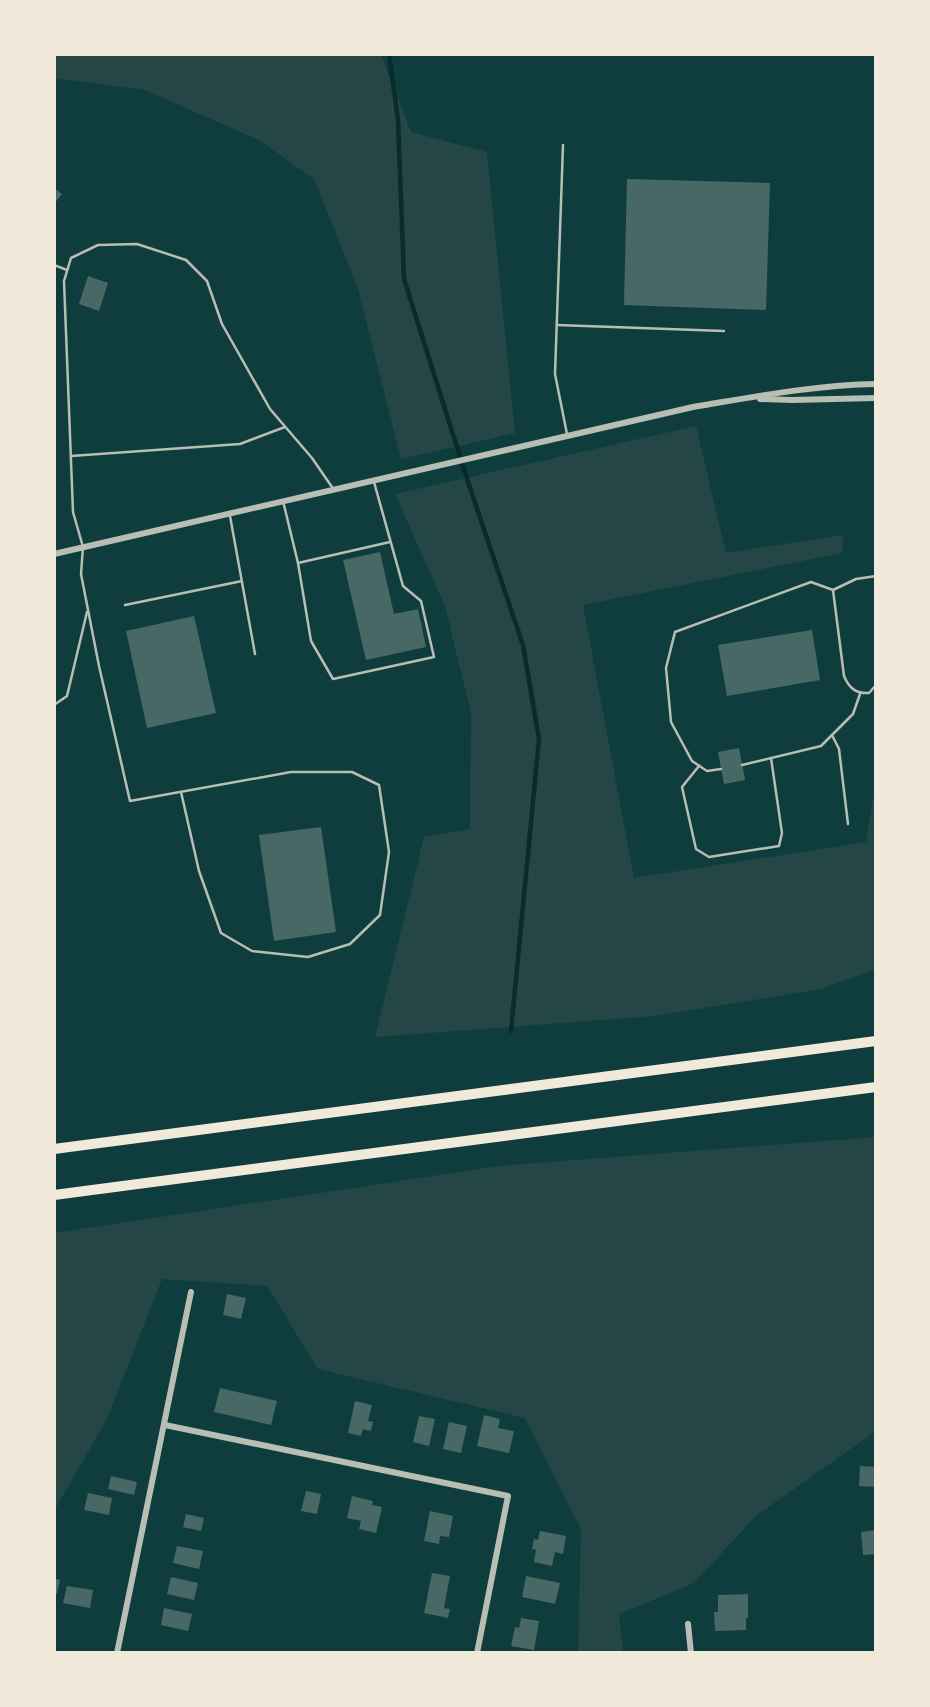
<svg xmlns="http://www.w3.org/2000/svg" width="930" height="1707" viewBox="0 0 930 1707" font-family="Mulish,sans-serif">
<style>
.green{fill:#244646}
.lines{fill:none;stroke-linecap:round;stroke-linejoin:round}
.stream{stroke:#0a2a2b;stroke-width:4.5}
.building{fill:#486865}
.service{stroke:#b8beb3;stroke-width:2.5}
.minor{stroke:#b8beb3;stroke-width:6}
.motorway{stroke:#f1e9da;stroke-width:10}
</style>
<rect width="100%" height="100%" fill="#0f3d3e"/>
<g class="green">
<path d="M58,54H381L411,132L487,152L515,433L401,459L358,289L314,179L259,140L145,90L54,78V56Z"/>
<path d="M696,426L726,553L843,535L842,553L583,605L634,878L866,842L876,782V969L821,989L655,1016L375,1037L424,837L470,829L471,713L445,606L395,494Z"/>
<path d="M876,1137V1431L756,1516L694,1583L619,1614L623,1653H578L581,1529L525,1418L318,1369L267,1286L162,1279L107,1419L54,1511V1233L499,1166Z"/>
</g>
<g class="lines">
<path class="stream" d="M389,54L398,120L404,279L469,485L523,645L539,739L511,1031"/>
</g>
<g class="building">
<path d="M627,179L770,183L766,310L624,305Z"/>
<path d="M54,188L62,194L54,204Z"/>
<path d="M88,276L108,283L99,311L79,304Z"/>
<path d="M380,552L394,614L418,609L426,647L366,660L343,560Z"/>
<path d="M194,616L216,713L147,728L126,631Z"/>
<path d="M812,630L820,680L727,696L718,645Z"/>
<path d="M739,748L745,780L724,784L718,752Z"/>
<path d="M321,827L336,932L274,941L259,835Z"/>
<path d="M227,1294L246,1298L241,1319L223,1315Z"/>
<path d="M220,1388L277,1401L271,1425L214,1412Z"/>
<path d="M355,1401L372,1405L368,1421L373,1422L371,1431L363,1429L361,1436L348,1433Z"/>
<path d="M484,1415L500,1419L498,1428L514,1431L509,1453L477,1446Z"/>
<path d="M419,1416L435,1419L429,1446L413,1442Z"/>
<path d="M449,1422L467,1426L461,1453L443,1449Z"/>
<path d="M860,1466L876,1467V1487L859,1486Z"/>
<path d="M111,1476L137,1482L134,1495L108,1489Z"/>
<path d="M306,1491L321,1494L317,1514L301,1511Z"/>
<path d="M88,1493L112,1498L109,1515L84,1510Z"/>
<path d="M352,1496L373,1501L372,1505L382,1507L376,1533L359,1529L361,1521L347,1518Z"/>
<path d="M430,1511L453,1516L449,1537L440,1536L439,1544L424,1541Z"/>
<path d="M186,1514L204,1518L201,1531L183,1527Z"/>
<path d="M876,1530V1554L863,1555L861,1532Z"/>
<path d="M540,1531L566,1536L563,1554L555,1552L552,1566L534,1562L536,1550L532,1549L534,1539L538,1540Z"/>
<path d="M177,1546L203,1551L199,1569L173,1563Z"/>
<path d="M432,1573L450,1576L444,1608L450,1609L448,1618L424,1613Z"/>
<path d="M526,1576L560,1583L555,1604L522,1597Z"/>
<path d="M171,1577L198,1583L194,1600L167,1594Z"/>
<path d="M54,1578L60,1580L57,1594L54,1593Z"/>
<path d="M67,1586L93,1590L90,1608L63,1603Z"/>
<path d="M748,1594V1618H746V1630L715,1631L714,1612H718V1595Z"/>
<path d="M164,1608L192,1614L188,1631L161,1625Z"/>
<path d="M521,1618L539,1621L534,1650L511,1646L515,1627L519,1628Z"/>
</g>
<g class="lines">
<g class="service">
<path d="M563,145L555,374L567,434"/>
<path d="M54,265L67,270"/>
<path d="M557,325L724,331"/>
<path d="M71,456L240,444L285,427"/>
<path d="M283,501L298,563L311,641L333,679L434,657L421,601L403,586L374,482"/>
<path d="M230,516L255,654"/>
<path d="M298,563L390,542"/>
<path d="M876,576L856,579L833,590L844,676C849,688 856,694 869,693L876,685"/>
<path d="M125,605L242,581"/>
<path d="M54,705L67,696L87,612"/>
<path d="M832,735L839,749L848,824"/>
<path d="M742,765L821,746L853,714L860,694"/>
<path d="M699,766L682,787L696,849L709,857L779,846L782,833L771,758"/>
<path d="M721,769L707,771L692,761L671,722L666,668L675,632L811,582L833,590"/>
<path d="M181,792L199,871L221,933L252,951L308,957L350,944L380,915L389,852L379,785L352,772H291L130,801L99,666L81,574L83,547L73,512L64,281L71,258L98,245L137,244L186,260L207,281L222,324L270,409L312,458L334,490"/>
</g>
<g class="minor">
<path d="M760,399L792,400L876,398"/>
<path d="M54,554L693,407C754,397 814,385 876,384"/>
<path d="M165,1425L508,1496L477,1653"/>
<path d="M688,1624L691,1653"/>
<path d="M117,1653L191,1292"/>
</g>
<g class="motorway">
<path d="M54,1149L876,1041"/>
<path d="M54,1195L876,1087"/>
</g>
</g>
<rect width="930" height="1707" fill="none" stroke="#f1e9da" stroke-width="112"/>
</svg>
